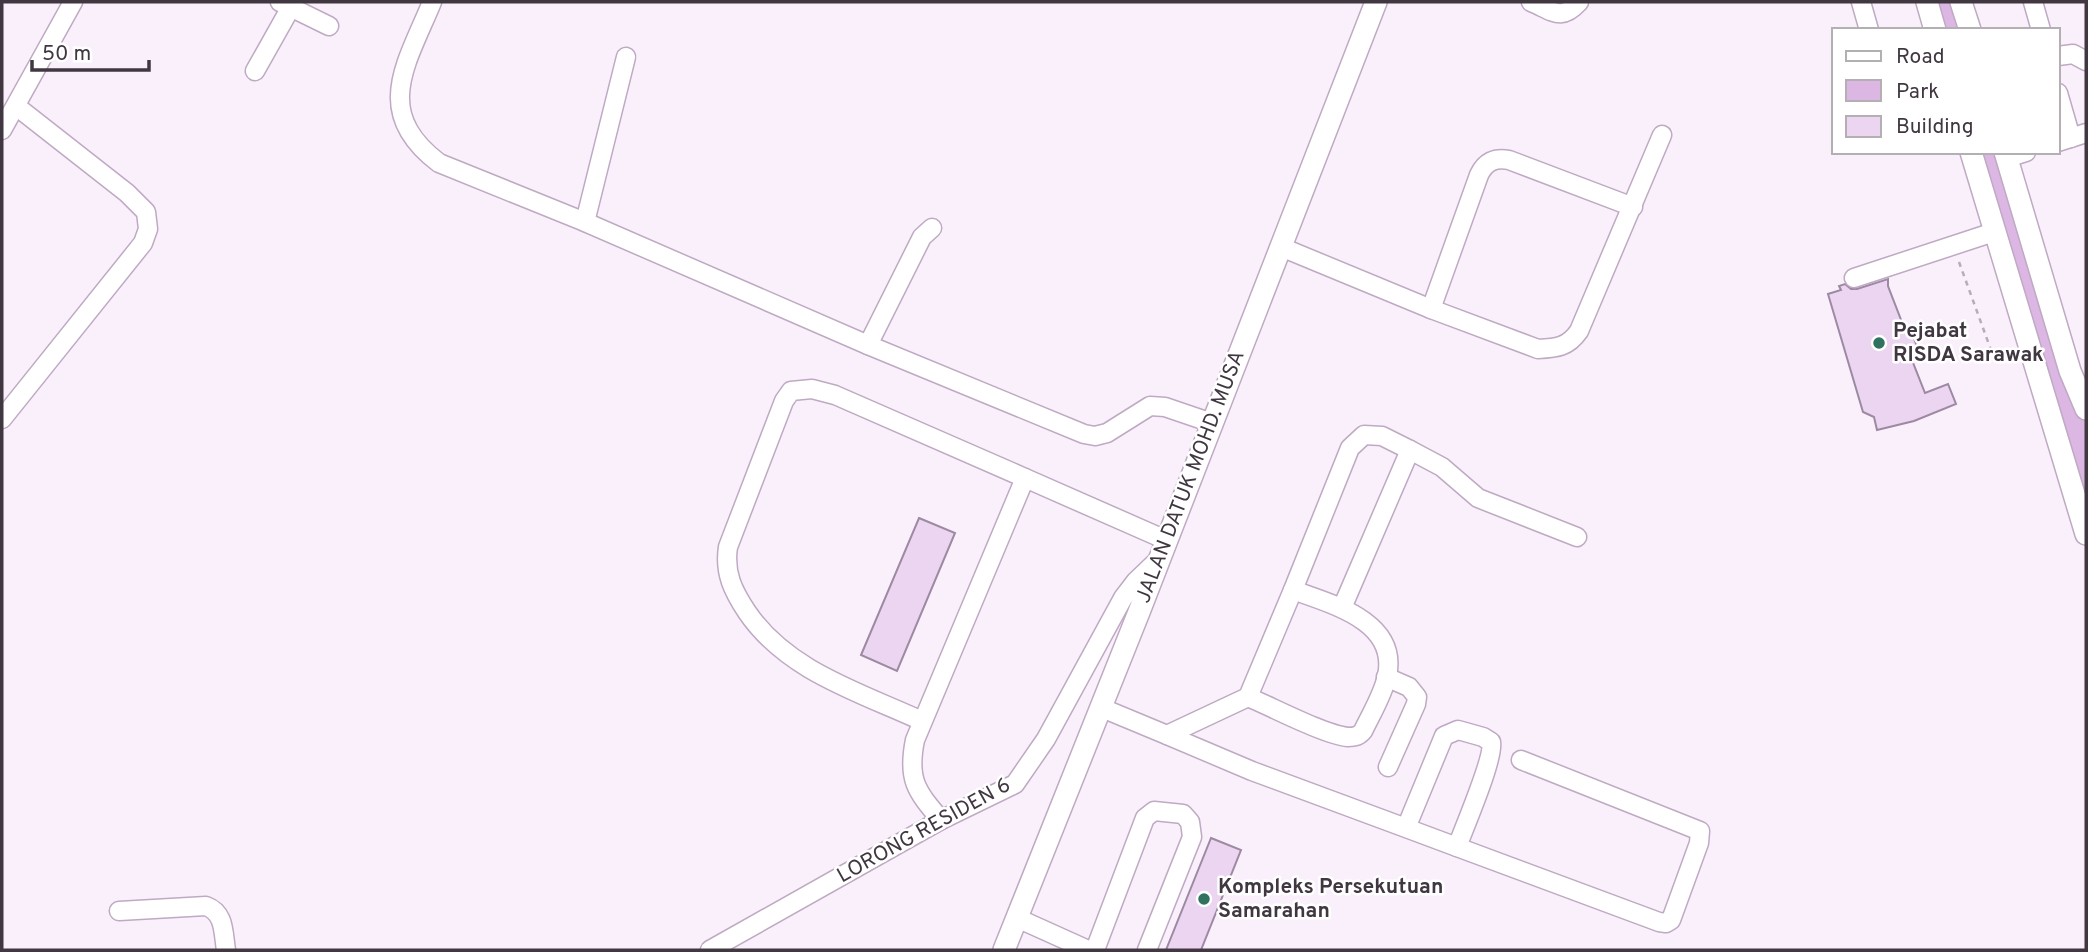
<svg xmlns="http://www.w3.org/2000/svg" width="2088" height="952" viewBox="0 0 2088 952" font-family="Overpass,sans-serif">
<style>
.green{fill:#ddb7e4}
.building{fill:#ebd5f0;stroke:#9e89a3;stroke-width:2}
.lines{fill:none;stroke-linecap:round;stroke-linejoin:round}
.minor-casing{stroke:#bfa9c3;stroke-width:21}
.major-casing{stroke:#bfa9c3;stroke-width:24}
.path{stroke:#b6adb8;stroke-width:2.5;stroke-dasharray:5 5;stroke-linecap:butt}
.minor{stroke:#fff;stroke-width:18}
.major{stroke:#fff;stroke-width:21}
.poi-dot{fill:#307160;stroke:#fff;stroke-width:2.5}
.labels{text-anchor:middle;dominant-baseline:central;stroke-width:5;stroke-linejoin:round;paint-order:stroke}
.poi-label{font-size:21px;font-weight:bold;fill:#403741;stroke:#fff;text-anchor:start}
.street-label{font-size:21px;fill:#403741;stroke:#fff}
</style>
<rect width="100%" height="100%" fill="#faf0fc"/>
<g class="green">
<path d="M1936,2H1956L1964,30H1945Z"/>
<path d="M1981,152H2000L2086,413V504Z"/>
</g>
<g class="building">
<path d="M1888,279V286L1905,330L1910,328L1921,357L1912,360L1925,393L1948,384L1956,404L1914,421L1877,430L1874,417L1863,412L1828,294L1841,290L1839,286L1845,284L1851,289H1857Z"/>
<path d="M919,518L955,533L897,671L861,655Z"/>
<path d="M1211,838L1241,850L1201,950H1166Z"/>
</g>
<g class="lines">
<g class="minor-casing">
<g id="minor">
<path d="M280,2L329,26"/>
<path d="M432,2C406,65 372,112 439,163L585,222L868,345L1084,434L1095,436L1107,433L1150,406L1165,407L1212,423"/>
<path d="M1531,2C1553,11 1561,22 1579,2"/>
<path d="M1861,2L1869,30"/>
<path d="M2033,2L2041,30"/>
<path d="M2058,56L2073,54L2086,61"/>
<path d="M255,71L291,7"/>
<path d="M2058,93L2071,138"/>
<path d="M2,130L73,2"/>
<path d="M2058,142L2086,133"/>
<path d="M2007,158L2026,152"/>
<path d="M585,222L626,57"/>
<path d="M1281,247L1431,309L1538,349C1557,348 1568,347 1579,331L1662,135"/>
<path d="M1854,278L1994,232"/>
<path d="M1431,309L1479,175C1485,162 1495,157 1509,160L1633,207"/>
<path d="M868,345L922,237L932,228"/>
<path d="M2,419L143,243L148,229L146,212L127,193L16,106"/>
<path d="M1410,450L1442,467L1478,498L1577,537"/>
<path d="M1293,590L1350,448L1364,435L1382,436L1410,450L1342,608"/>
<path d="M1386,677L1409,687L1417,697L1416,704L1388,767"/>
<path d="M1102,708L1167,735L1248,697L1293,590C1331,604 1399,621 1387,676C1383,695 1371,714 1363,731C1359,736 1355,737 1348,737C1325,735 1272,707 1248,697"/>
<path d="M922,721C859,692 787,671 747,612C733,591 724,573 728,547L784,401L791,391L812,389L835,395L1025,478"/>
<path d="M1167,735L1252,771L1406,828L1444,736L1458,730L1483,737L1491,742C1495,756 1464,828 1457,847L1406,828"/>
<path d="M941,820C916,791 907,779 915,740L1025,478L1166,540"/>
<path d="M1457,847L1659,922L1666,923L1671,920L1699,843L1700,831L1521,760"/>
<path d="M119,911L206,906C225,913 223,932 226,950"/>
<path d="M1017,918L1088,950"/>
<path d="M710,950L941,820L1015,784L1046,739L1123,598L1136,581L1159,559"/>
<path d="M1095,950L1145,818L1154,811L1183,814L1190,822L1192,837L1147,950"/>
</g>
</g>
<g class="major-casing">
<g id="major">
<path d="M1927,2L1935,30"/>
<path d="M1961,2L1970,30"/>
<path d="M1971,152L2086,534"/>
<path d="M2005,152L2070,371L2086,409"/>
<path d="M1004,950L1139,612L1376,2"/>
</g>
</g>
<path class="path" d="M1959,262L1991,350L2001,354L2012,352"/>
<use href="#minor" class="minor"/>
<use href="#major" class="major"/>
</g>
<g class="poi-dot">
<circle cx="1879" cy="343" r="7"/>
<circle cx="1204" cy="899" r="7"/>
</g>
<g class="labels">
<g class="poi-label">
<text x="1893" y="331">Pejabat<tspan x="1893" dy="24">RISDA Sarawak</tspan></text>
<text x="1218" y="887">Kompleks Persekutuan<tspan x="1218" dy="24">Samarahan</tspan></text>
</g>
<g class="street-label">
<text transform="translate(1191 477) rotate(-69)">JALAN DATUK MOHD. MUSA</text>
<text transform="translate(924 831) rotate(-29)">LORONG RESIDEN 6</text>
</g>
</g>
<rect width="2088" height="952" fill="none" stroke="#403741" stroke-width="7"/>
<rect x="1832" y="28" width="228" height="126" fill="#ffffff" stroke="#b3afb3" stroke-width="2"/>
<rect x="1846" y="51" width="35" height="10" fill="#ffffff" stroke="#b3afb3" stroke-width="2"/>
<text x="1896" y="63" font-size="21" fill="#403741">Road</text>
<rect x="1846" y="80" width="35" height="21" fill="#ddb7e4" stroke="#b3afb3" stroke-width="2"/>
<text x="1896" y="98" font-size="21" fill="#403741">Park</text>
<rect x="1846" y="116" width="35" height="21" fill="#ebd5f0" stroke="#b3afb3" stroke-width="2"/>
<text x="1896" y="133" font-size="21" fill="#403741">Building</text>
<path d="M32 60v10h117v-10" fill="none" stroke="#403741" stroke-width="3.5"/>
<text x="42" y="60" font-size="21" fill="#403741" stroke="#ffffff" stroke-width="5" paint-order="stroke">50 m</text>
</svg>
